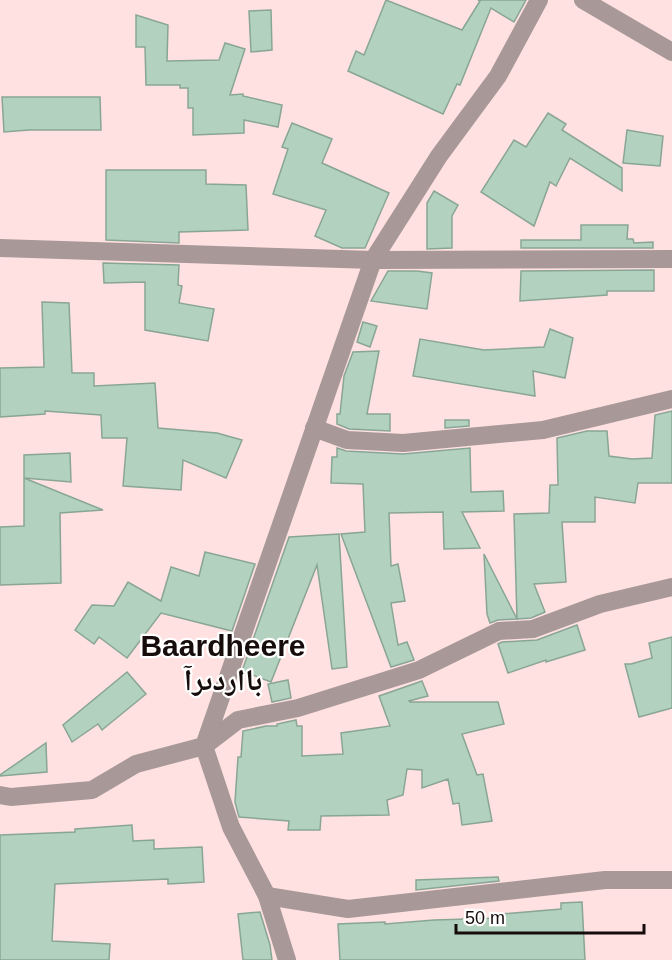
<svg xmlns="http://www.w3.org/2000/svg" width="672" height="960" viewBox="0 0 672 960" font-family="Helvetica,'Noto Naskh Arabic',sans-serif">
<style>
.building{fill:#b3d1bf;stroke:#89a695;stroke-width:1.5}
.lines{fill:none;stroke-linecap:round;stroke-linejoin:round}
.street{stroke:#a89898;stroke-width:18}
.labels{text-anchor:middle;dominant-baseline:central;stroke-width:4.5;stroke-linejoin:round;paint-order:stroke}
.town-label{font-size:30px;font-weight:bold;fill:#170c0c;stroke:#fff}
</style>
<rect width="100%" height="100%" fill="#ffe1e1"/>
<g class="building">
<path d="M386,0L462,30L480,1L478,0H526L514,22L491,8L460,85L457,84L443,114L348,71L356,51L364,55Z"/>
<path d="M271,10L272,50L251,52L249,11Z"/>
<path d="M136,15L168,25L167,61L219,60L225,43L245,49L230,95L243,94V96L282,105L278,127L244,120V133L193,135V108H188V88H180V85H146L145,47H136Z"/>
<path d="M2,97H100L101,130H29L4,132Z"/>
<path d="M548,113L566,124L562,130L622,168V191L570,158L556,186L550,182L534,226L481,192L514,140L526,147Z"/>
<path d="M292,123L332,139L322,163L389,193L365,248H342L315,236L326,210L273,194L288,149L282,147Z"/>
<path d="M627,130L663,136L660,166L623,163Z"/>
<path d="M106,170H206V184L246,185L248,230L179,232V243L106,240Z"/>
<path d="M434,191L458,205L452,216V248L427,249V203Z"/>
<path d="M581,225H628L627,239H633L634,243L653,242V248H521V240H581Z"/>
<path d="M103,263L179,265L178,285L182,286L179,303L214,309L208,341L145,330V282L104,283Z"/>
<path d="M654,270V291H607V295L520,301L521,271Z"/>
<path d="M388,271H417L432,273L427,309L371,301Z"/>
<path d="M42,302L69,303L72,373H94V386L155,383L158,428L217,433L242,440L226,478L183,460L181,490L123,486L127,438H102L101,415L45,411V414L0,417V368L44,367Z"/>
<path d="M363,322L377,326L370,347L357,342Z"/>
<path d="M550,329L573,338L565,378L533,371L535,396L413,376L420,339L484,350L544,347Z"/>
<path d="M379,351L367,414H390V431L349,429L337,424V414H340L344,376L353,352Z"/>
<path d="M672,411V483H638L635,503L595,497V522H562L566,582L534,584L545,612L531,618L517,619L514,514L549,513L550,485H558L557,438L587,431H607L609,456L632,459L652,458L655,415Z"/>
<path d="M445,420H469V426L445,428Z"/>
<path d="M337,448L346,451L403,454L470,448L471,492L503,491L504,511L462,512L480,548L444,549L443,512L389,513L391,566L398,564L405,601L391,603L398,645L407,642L414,660L391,667L341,534L365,532L363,484L331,483L332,457H337Z"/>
<path d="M70,453L71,482L24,478L103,510L60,513L61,583L0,585V527L24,526V455Z"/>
<path d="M339,534L347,667L332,669L317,565L271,682L242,671L289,537Z"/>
<path d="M205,552L255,564L232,631L161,613L127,658L99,637L94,644L75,630L92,605L114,606L128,582L161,601L171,567L199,576Z"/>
<path d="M484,554L517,619L498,620L490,623L487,614Z"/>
<path d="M577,625L585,650L546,662V660L508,673L498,644L502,642L537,640Z"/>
<path d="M672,637V708L639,717L625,664H631L652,658L649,643Z"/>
<path d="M127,672L146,694L102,730L98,724L72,742L63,725Z"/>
<path d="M288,680L291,698L272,702L268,684Z"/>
<path d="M422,681L428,696L409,701L410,702H498L504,724L462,734L477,775L483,774L492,821L462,825L459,803L453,804L448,779L422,788V770L407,769L403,795L387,800L389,815L321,816L320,830H288L289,821L239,817L235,802L238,757H241L243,731L266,726H277V724L296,720L297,726H302V756L343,754L341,733L390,726L379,696Z"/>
<path d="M46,743L47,772L0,776V775Z"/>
<path d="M132,825L133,841L154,840V849L202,847L204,882L168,884V879L55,884L52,941L110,944L109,960H0V835L75,832V829Z"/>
<path d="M498,877L499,881L416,890V880Z"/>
<path d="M582,902L585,960H340L338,924L385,922V924L434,920L501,918V914L561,909V903Z"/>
<path d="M260,912L270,945L272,960H243L238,914Z"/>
</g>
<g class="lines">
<g class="street">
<path d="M583,0L672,52"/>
<path d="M0,248L373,260L672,259"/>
<path d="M314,428L347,440L403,443L543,430L672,399"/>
<path d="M0,795L11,797L92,790L136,764L204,746L238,720L298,708L419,670L499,631L533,629L600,604L672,587"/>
<path d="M267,896L348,909L605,880H672"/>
<path d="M287,960L267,896L231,827L204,746L373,260L439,156L498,76L539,0"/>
</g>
</g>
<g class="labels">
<g class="town-label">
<text x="223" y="645">Baardheere<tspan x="223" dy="34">بااردىرآ</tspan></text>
</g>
</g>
<path d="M456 924v9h188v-9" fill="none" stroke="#170c0c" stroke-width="3"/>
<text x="465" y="924" font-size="18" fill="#170c0c" stroke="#ffffff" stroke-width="4.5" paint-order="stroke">50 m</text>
</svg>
